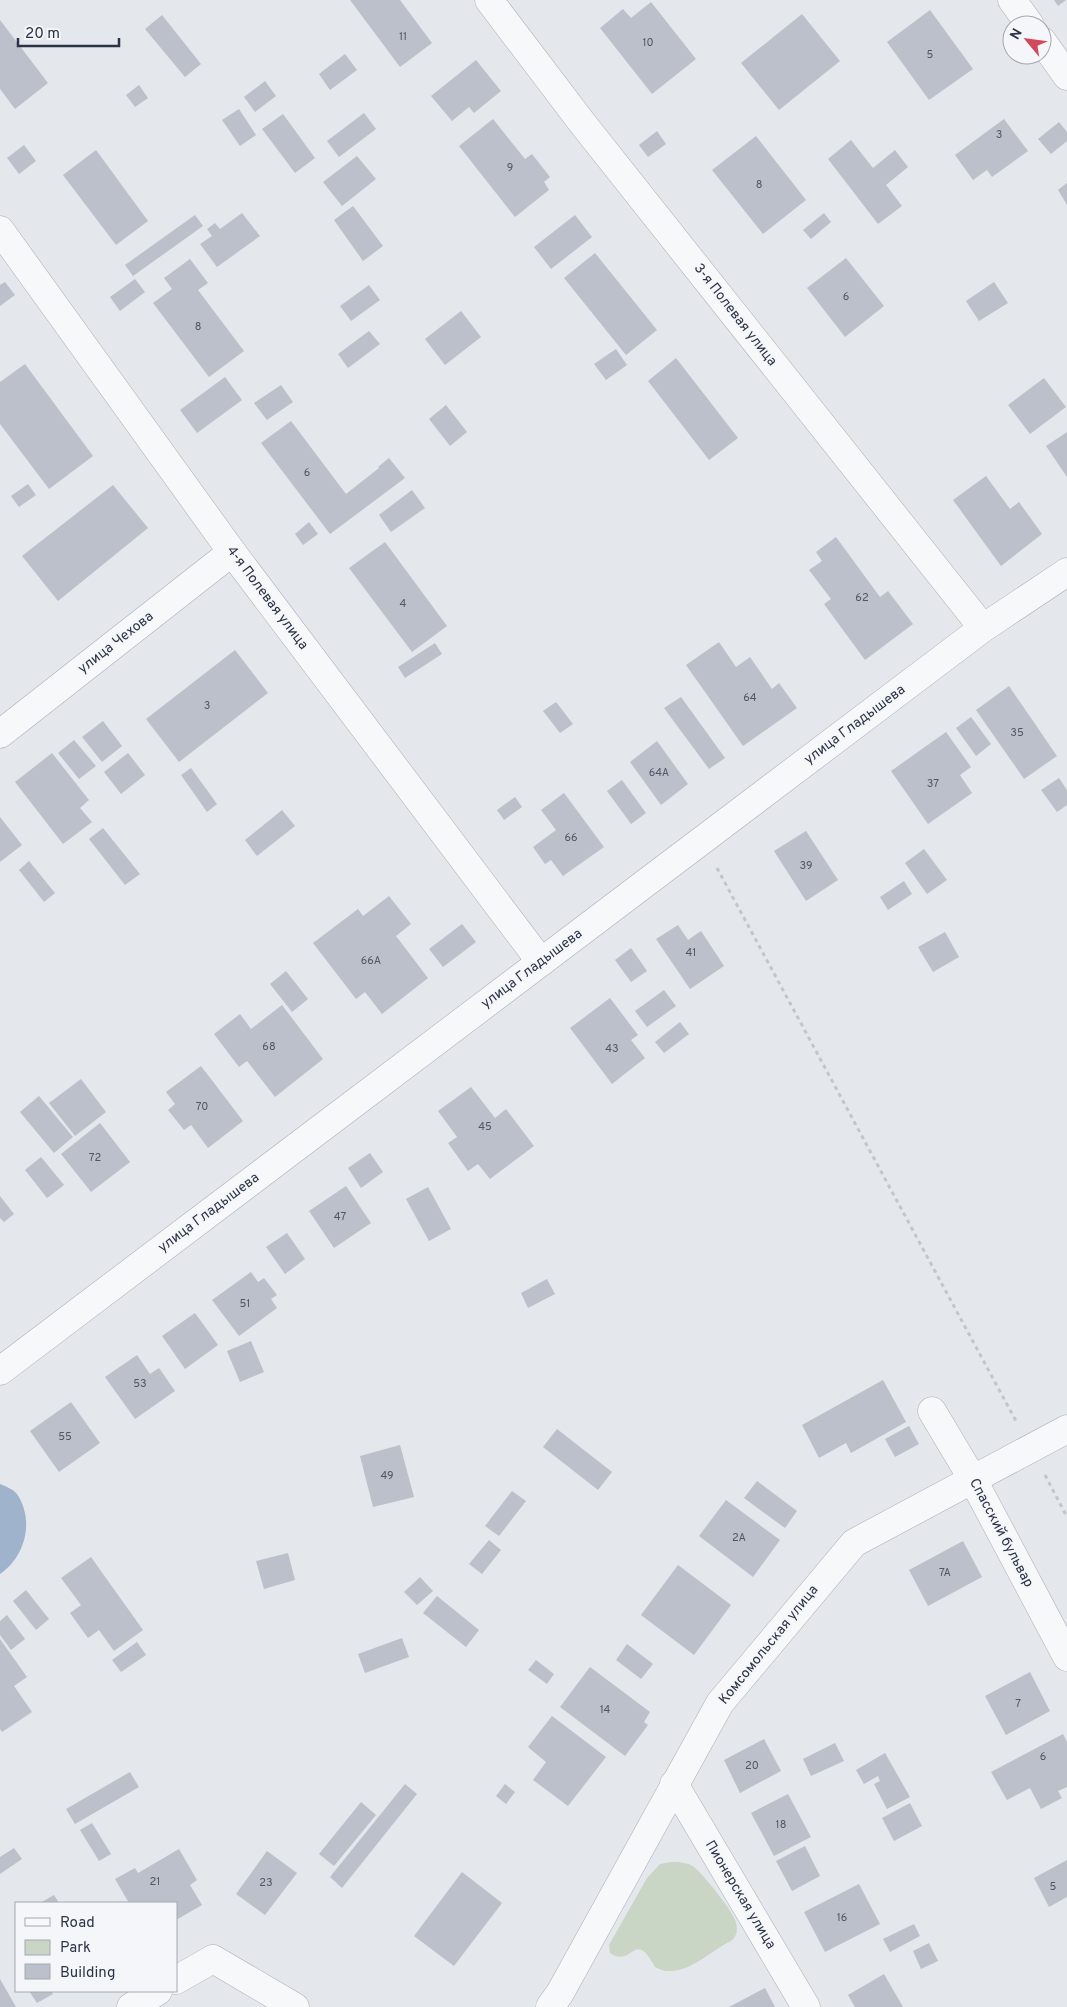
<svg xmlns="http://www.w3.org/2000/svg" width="1067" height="2007" viewBox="0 0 1067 2007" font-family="Overpass,sans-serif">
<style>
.green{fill:#c9d6c5}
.water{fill:#9fb4cc}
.building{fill:#bbc0ca}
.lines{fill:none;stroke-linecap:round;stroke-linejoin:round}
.minor-casing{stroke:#a9aeb7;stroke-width:29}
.path{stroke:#c2c5cb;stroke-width:3;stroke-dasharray:4 4;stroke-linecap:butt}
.minor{stroke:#f7f8fa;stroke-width:28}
.labels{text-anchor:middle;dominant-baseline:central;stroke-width:4;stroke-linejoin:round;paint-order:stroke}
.number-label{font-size:11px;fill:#4f5766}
.street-label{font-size:14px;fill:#2b3445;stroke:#f4f6f9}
</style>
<rect width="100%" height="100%" fill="#e4e7ec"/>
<path class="green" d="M671,1862C679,1862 687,1862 694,1867C703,1874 731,1909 735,1920C738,1927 738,1936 731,1941C708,1952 681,1982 655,1967C634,1927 633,1969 610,1953L609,1945L647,1878L660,1864Z"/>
<path class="water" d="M0,1484C5,1486 13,1489 17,1494C35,1521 25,1557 0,1574Z"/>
<g class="building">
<path d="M350,0H400L432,43L400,67Z"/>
<path d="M1054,0H1066L1058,6Z"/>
<path d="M651,2L696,59L652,94L600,28L623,9L631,18Z"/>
<path d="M930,10L973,69L929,100L887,42Z"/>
<path d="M802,14L840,61L779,110L741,63Z"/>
<path d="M162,15L201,64L185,77L145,29Z"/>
<path d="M0,20L48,83L15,109L0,89Z"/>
<path d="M345,54L357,70L330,90L319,74Z"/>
<path d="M476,60L501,91L474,113L469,107L452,121L431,96Z"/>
<path d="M265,81L276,96L255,112L244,97Z"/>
<path d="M139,85L148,98L135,107L126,95Z"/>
<path d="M239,109L256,135L240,146L222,120Z"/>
<path d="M364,113L376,129L339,157L327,141Z"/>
<path d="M283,114L315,158L295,173L262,129Z"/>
<path d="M493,119L525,159L532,154L550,177L544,182L549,190L515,217L459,146Z"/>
<path d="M1004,119L1028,151L992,177L987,170L973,180L955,155Z"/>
<path d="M1059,122L1067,132V141L1051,154L1038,139Z"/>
<path d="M657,131L666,144L648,157L639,145Z"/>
<path d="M756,136L806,200L763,234L712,170Z"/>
<path d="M851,140L873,168L895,150L908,167L886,185L902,206L878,224L828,159Z"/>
<path d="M24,145L36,161L19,174L7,158Z"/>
<path d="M96,150L148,221L116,245L63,175Z"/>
<path d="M357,156L376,179L342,206L323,182Z"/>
<path d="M1067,183V205L1058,190Z"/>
<path d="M353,206L383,246L363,261L334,220Z"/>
<path d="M242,213L260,236L217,267L200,244L212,236L207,229L215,223L220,229Z"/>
<path d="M824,213L831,222L811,239L803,230Z"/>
<path d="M195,215L203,226L133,276L125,265Z"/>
<path d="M575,215L592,237L551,269L534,247Z"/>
<path d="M595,253L657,330L626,355L564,278Z"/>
<path d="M846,258L884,306L845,337L807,288Z"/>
<path d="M190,259L208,283L198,290L244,351L209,377L153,303L172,289L164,278Z"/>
<path d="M135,279L145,292L120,311L110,297Z"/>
<path d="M5,282L15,295L0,306V285Z"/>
<path d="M994,282L1008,303L979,321L966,301Z"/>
<path d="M369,285L380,300L351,321L340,306Z"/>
<path d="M461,311L481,337L445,365L425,339Z"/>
<path d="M369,331L380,344L348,368L338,354Z"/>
<path d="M616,349L627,365L606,380L594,364Z"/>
<path d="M676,358L738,438L709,460L648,381Z"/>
<path d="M25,364L93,456L49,489L0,424V382Z"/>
<path d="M225,377L242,400L197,433L180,410Z"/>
<path d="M1044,378L1066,407L1030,434L1008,405Z"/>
<path d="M281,385L293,402L267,420L254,403Z"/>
<path d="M446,405L467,432L450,446L429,419Z"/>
<path d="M291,421L346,494L379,468L378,467L389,458L405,478L330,534L261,443Z"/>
<path d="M1067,432V477L1046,446Z"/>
<path d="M986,476L1010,509L1019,502L1042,534L1001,566L953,500Z"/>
<path d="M28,484L36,495L19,507L11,496Z"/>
<path d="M113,485L148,528L58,601L22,556Z"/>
<path d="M412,490L425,508L391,532L379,515Z"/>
<path d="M309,522L318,534L303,545L295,534Z"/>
<path d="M836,537L880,597L888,591L913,624L865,660L824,604L831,599L809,570L822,561L816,552Z"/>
<path d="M385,542L447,626L412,652L349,568Z"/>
<path d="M719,642L736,667L750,657L772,689L779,683L797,708L743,746L686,665Z"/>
<path d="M435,643L442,654L405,678L398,667Z"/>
<path d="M235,650L268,693L179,762L146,719Z"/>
<path d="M1009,686L1057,756L1024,779L976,710Z"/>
<path d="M681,697L725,758L709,769L664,708Z"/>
<path d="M556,702L573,724L560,733L543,711Z"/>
<path d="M971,717L991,744L976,756L956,728Z"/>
<path d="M103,721L122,746L102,762L82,737Z"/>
<path d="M946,732L971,767L960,775L972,793L928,824L891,771Z"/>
<path d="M74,740L96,766L79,779L58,753Z"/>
<path d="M657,741L688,784L661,805L630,762Z"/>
<path d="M52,753L89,800L80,808L92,822L63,844L15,782Z"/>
<path d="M128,753L145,775L121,794L104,772Z"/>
<path d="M191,768L217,804L207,812L181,775Z"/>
<path d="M1059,778L1067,790V805L1057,812L1041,790Z"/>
<path d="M622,780L646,813L631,824L607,791Z"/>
<path d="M564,793L604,847L563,876L551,860L545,864L533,847L556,830L541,810Z"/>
<path d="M515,797L522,807L504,820L497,810Z"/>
<path d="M282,810L295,826L257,856L245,840Z"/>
<path d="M0,817L22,845L0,862Z"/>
<path d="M103,828L140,874L125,885L89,839Z"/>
<path d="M806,831L838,880L806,901L774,851Z"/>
<path d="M924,849L947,880L927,894L905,863Z"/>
<path d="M29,861L55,893L44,902L19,870Z"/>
<path d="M904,881L912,894L888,910L880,897Z"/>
<path d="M389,896L411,924L396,936L428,978L382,1014L365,992L356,999L313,943L358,909L363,916Z"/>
<path d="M462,924L476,942L443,967L429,949Z"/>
<path d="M678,925L688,940L701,931L724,966L690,989L656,939Z"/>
<path d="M945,932L959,957L933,972L918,947Z"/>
<path d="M631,948L647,971L631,982L615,960Z"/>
<path d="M286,971L308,999L292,1012L270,984Z"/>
<path d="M664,990L676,1006L647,1027L635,1011Z"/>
<path d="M610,998L638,1035L631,1040L645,1058L612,1084L570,1028Z"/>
<path d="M282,1005L323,1059L275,1097L247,1061L239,1067L214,1034L240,1014L251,1029Z"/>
<path d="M680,1022L689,1034L664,1053L655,1042Z"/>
<path d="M201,1066L243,1121L208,1148L191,1125L184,1130L168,1110L175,1104L166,1092Z"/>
<path d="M81,1079L106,1112L75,1136L49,1103Z"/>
<path d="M471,1087L495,1118L506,1109L534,1146L490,1179L478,1164L468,1171L448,1143L457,1137L438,1111Z"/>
<path d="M39,1096L73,1137L54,1153L20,1112Z"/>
<path d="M100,1123L130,1162L91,1192L61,1154Z"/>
<path d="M370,1153L383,1172L361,1188L348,1168Z"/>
<path d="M41,1157L64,1185L47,1198L25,1170Z"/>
<path d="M346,1186L371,1223L334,1248L309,1211Z"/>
<path d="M428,1187L451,1229L429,1241L406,1199Z"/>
<path d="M0,1196L14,1214L4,1222L0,1218Z"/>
<path d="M287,1233L305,1259L285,1274L266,1247Z"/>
<path d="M251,1272L258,1282L264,1278L277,1295L271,1299L277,1308L239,1336L212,1300Z"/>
<path d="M547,1279L555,1294L528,1308L521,1293Z"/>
<path d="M195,1313L218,1345L185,1369L162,1336Z"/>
<path d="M251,1341L264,1372L240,1382L227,1351Z"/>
<path d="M137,1355L150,1374L159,1368L175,1391L135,1419L105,1377Z"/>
<path d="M883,1380L906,1422L851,1453L846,1443L819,1458L802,1425Z"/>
<path d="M71,1402L100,1443L59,1472L30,1431Z"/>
<path d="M909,1426L919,1444L895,1457L885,1439Z"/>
<path d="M557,1429L612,1472L598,1490L543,1447Z"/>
<path d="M400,1445L414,1497L373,1507L360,1456Z"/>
<path d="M757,1481L797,1511L785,1528L744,1498Z"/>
<path d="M512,1491L526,1501L499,1536L485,1526Z"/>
<path d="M726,1500L780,1540L753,1577L699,1536Z"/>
<path d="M489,1540L501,1550L482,1574L469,1564Z"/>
<path d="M963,1541L982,1577L928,1606L909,1570Z"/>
<path d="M288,1553L295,1580L264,1589L256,1561Z"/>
<path d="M91,1557L143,1630L114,1651L99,1630L88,1638L70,1613L81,1605L61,1578Z"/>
<path d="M678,1565L731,1605L694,1655L641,1615Z"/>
<path d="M420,1577L433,1591L417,1605L404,1592Z"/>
<path d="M26,1590L49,1619L36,1630L13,1601Z"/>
<path d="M437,1596L479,1630L466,1647L423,1613Z"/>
<path d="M7,1615L25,1639L11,1650L0,1635V1621Z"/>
<path d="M402,1638L409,1657L365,1673L358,1654Z"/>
<path d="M0,1639L27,1677L14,1686L32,1712L2,1732L0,1729Z"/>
<path d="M137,1642L146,1655L121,1672L112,1660Z"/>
<path d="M627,1644L653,1664L641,1679L616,1660Z"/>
<path d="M536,1660L554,1674L547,1684L528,1670Z"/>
<path d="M590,1667L650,1712L644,1722L648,1725L625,1756L560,1707Z"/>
<path d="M1030,1672L1050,1711L1006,1735L985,1696Z"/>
<path d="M552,1716L606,1757L568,1806L533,1780L546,1762L528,1747Z"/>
<path d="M1063,1734L1067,1742V1787L1058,1791L1062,1798L1041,1809L1030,1788L1007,1800L991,1772Z"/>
<path d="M764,1739L781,1771L740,1793L724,1760Z"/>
<path d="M835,1743L844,1761L811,1776L803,1759Z"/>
<path d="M885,1753L910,1797L887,1809L874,1784L880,1781L878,1776L864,1784L856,1770Z"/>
<path d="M130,1772L139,1787L75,1824L66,1809Z"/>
<path d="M405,1784L417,1794L342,1888L330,1877Z"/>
<path d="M505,1784L515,1792L506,1804L496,1796Z"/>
<path d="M788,1794L811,1837L774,1856L751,1813Z"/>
<path d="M361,1802L376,1815L334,1866L319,1854Z"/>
<path d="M910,1803L922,1826L894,1841L882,1818Z"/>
<path d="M92,1823L111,1854L99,1861L80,1830Z"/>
<path d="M805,1846L820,1876L792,1891L776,1861Z"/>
<path d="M14,1848L22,1859L0,1874V1857Z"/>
<path d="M179,1849L197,1880L190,1885L202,1905L176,1920V1903H129L115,1879L135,1868L138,1873Z"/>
<path d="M267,1851L297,1873L265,1915L236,1894Z"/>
<path d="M1067,1860V1897L1049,1907L1034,1878Z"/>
<path d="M462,1872L502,1903L454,1966L414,1936Z"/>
<path d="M859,1884L880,1924L825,1952L804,1912Z"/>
<path d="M54,1895L59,1903H40Z"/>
<path d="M914,1924L920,1936L890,1952L883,1939Z"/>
<path d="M929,1943L938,1961L921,1969L913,1951Z"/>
<path d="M884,1974L903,2007H855L848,1995Z"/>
<path d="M0,1979L16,2007H0Z"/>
<path d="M765,1988L775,2007H729Z"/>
<path d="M29,1991H51L53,1994L37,2003Z"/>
</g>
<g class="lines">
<g class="minor-casing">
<g id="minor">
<path d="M489,0L583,124L983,628"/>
<path d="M1012,0L1030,25"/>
<path d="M1042,41L1067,76"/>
<path d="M0,230L232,552L541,962"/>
<path d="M0,734L232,552"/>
<path d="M0,1371L983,628L1067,572"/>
<path d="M932,1411L972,1478L1067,1657"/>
<path d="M674,1784L806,2007"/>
<path d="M176,1980L213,1959L295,2007"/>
<path d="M131,2007L158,1991"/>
<path d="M550,2007L560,1993L720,1703L854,1543L1067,1429"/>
</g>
</g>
<g class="path">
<path d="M717,868L1016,1421"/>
<path d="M1045,1475L1067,1517"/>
</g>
<use href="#minor" class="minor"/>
</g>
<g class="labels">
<g class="number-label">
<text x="403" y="37">11</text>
<text x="648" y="43">10</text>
<text x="930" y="55">5</text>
<text x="999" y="135">3</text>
<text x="510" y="168">9</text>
<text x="759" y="185">8</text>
<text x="846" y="297">6</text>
<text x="198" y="327">8</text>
<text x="307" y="473">6</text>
<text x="862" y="598">62</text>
<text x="403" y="604">4</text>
<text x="750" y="698">64</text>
<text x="207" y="706">3</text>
<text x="1017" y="733">35</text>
<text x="659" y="773">64А</text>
<text x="933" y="784">37</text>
<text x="571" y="838">66</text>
<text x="806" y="866">39</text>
<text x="691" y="953">41</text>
<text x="371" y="961">66А</text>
<text x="269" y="1047">68</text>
<text x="612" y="1049">43</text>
<text x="202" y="1107">70</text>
<text x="485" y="1127">45</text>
<text x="95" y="1158">72</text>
<text x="340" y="1217">47</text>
<text x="245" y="1304">51</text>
<text x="140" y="1384">53</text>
<text x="65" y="1437">55</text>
<text x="387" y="1476">49</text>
<text x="739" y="1538">2А</text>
<text x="945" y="1573">7А</text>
<text x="1018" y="1704">7</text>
<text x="605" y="1710">14</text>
<text x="1043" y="1757">6</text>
<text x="752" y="1766">20</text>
<text x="781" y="1825">18</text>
<text x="155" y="1882">21</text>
<text x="266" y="1883">23</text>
<text x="1053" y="1887">5</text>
<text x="842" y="1918">16</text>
</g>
<g class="street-label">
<text transform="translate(735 315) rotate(52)">3-я Полевая улица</text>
<text transform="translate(267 598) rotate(53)">4-я Полевая улица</text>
<text transform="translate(116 643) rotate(-38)">улица Чехова</text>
<text transform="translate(855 725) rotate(-37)">улица Гладышева</text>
<text transform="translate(532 969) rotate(-37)">улица Гладышева</text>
<text transform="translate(209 1213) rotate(-37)">улица Гладышева</text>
<text transform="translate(1001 1533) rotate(62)">Спасский бульвар</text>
<text transform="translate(769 1645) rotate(-51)">Комсомольская улица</text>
<text transform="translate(740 1895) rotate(59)">Пионерская улица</text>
</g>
</g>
<rect x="15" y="1902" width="162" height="90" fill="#f4f6f9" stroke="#a4a8b1"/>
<rect x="25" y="1918" width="25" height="8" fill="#f7f8fa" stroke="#a4a8b1"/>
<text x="60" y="1927" font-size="15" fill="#2b3445">Road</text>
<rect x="25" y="1940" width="25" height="15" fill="#c9d6c5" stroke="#a4a8b1"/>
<text x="60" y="1952" font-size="15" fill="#2b3445">Park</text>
<rect x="25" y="1964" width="25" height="15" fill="#bbc0ca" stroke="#a4a8b1"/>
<text x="60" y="1977" font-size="15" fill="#2b3445">Building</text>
<g transform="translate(1027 40) rotate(299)"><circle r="24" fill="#f4f6f9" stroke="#a4a8b1"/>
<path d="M0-4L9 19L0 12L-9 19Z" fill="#d1495b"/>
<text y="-8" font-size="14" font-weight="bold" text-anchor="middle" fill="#2b3445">N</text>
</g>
<path d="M18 38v8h101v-8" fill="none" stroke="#2b3445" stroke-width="2.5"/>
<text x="25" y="38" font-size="15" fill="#2b3445" stroke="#f4f6f9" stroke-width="4" paint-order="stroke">20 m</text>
</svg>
